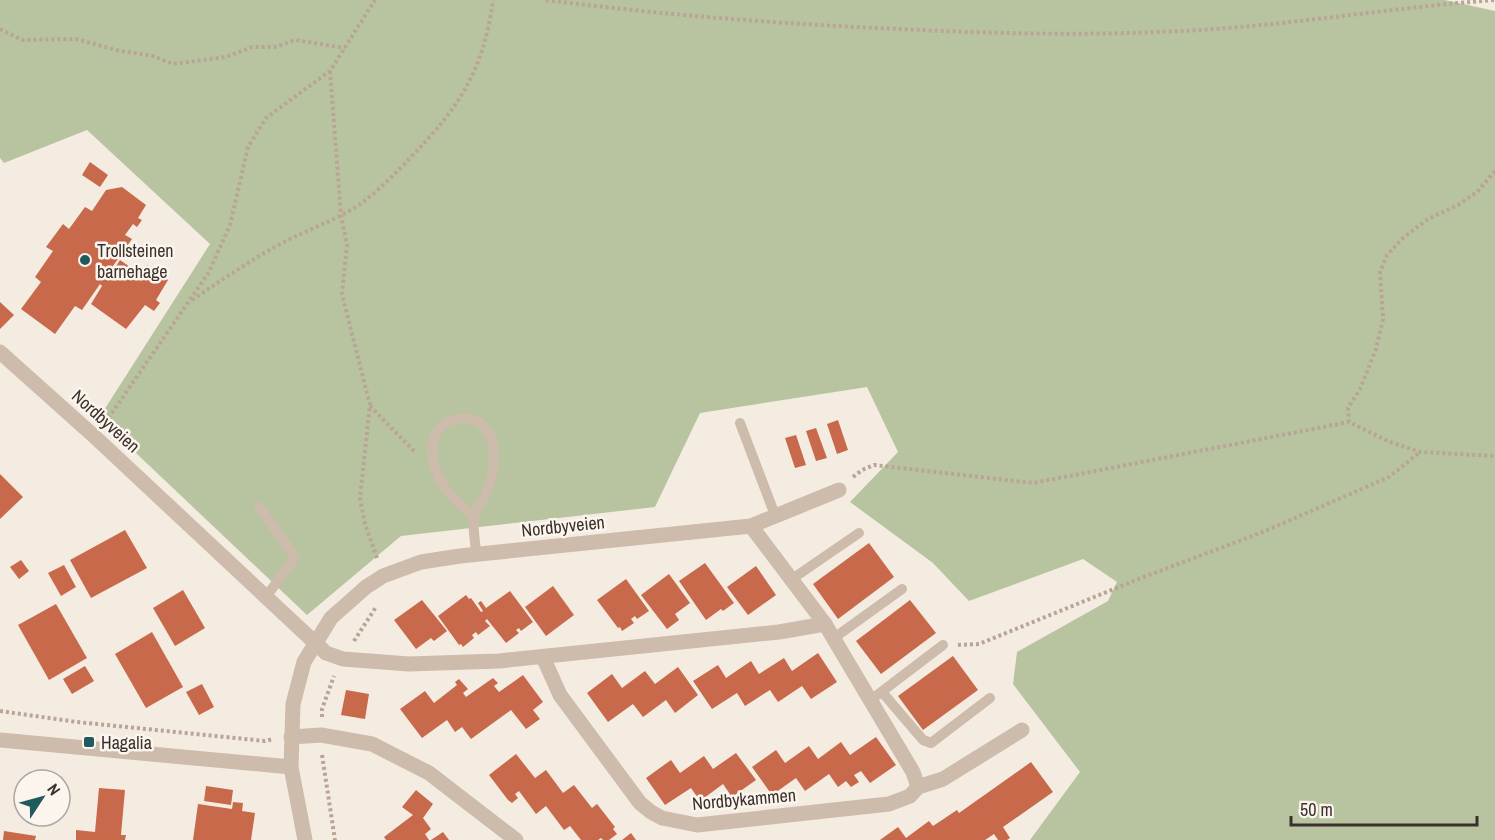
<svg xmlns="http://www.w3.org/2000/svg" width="1495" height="840" viewBox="0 0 1495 840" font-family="'Archivo Narrow',sans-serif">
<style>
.green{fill:#b8c4a0}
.building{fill:#c8694b}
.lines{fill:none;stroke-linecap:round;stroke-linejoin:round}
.path{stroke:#b9a596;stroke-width:4;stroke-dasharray:3 3;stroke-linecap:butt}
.service{stroke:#cdbbac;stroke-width:10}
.minor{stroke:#cdbbac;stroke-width:15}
.poi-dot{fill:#1f5a5e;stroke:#fbf5ee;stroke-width:2}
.labels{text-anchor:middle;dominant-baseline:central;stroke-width:5;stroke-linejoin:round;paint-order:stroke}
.poi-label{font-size:18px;fill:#3b302b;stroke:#fbf5ee;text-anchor:start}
.street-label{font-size:18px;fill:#3b302b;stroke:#fbf5ee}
</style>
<rect width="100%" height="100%" fill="#f4ebe1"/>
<path class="green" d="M0,0H1445L1495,11V840H1030L1080,772L1013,684L1017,652L1108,601L1117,582L1083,559L969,601L933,563L850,502L898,452L867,387L700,413L655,507L401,536L307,615L99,418L210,244L87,130L4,163L0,158Z"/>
<g class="building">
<path d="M90,162L108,175L100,187L82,175Z"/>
<path d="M122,187L146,205L138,218L142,220L137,227L133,224L125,235L132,239L113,266L115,268L120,260L140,274L147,265L168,280L156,300L160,303L154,311L145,305L126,329L91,304L102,286L100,284L82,310L75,306L55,334L21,309L41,282L35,277L53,251L46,247L63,224L69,229L85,207L92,211L106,190Z"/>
<path d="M0,302L14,315L0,329Z"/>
<path d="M838,420L848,450L837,454L827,424Z"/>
<path d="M816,428L827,458L816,461L806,431Z"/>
<path d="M796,435L806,465L795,468L785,438Z"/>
<path d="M0,474L23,497L0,519Z"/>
<path d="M125,530L147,568L91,598L70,560Z"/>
<path d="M869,543L894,577L838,619L813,584Z"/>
<path d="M21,560L29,571L19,579L10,567Z"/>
<path d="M705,563L734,603L723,611L721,609L706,620L679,581Z"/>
<path d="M64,565L76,587L61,596L48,573Z"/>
<path d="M756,566L776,595L748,615L727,587Z"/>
<path d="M669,574L690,603L675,614L679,620L667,629L641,595Z"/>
<path d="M626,579L649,611L637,619L635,616L631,619L634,623L622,631L620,627L618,628L597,600Z"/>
<path d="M553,586L574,615L546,636L525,607Z"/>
<path d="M183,590L205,628L175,646L153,608Z"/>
<path d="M510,591L533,622L521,631L519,628L516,630L519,633L506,643L487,619L485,621L490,626L478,635L476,632L472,635L474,638L463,647L461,644L459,645L438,616L466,595L469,599L471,598L481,612L483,611L478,603L481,601L486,608Z"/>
<path d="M422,600L447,631L434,641L431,638L416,649L394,620Z"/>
<path d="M910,600L936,633L881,674L856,641Z"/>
<path d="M56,604L87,658L49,680L18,625Z"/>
<path d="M152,632L183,687L146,708L115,654Z"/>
<path d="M818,653L837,682L811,699L802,686L778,702L770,690L745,706L737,693L712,709L693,681L718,665L726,678L751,661L759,674L784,658L792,671Z"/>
<path d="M953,656L978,690L923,730L898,696Z"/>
<path d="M85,666L94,681L72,694L63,679Z"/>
<path d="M678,667L698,695L675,713L666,700L643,717L633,704L608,722L587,693L612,674L622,688L645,671L655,684Z"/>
<path d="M523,675L543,702L533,710L540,719L526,729L511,710L471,739L462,727L455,732L447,720L422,738L400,709L425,691L434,703L457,685L455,682L459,679L468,689L463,693L466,697L493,678L498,683L494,686L499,692Z"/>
<path d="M202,684L214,707L199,715L186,692Z"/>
<path d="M346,690L369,694L365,719L341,715Z"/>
<path d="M876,737L896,765L870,783L861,771L854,775L859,782L851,787L846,781L838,787L829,774L805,791L796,778L772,795L752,767L776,750L785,763L809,746L818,759L841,742L850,755Z"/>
<path d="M736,753L756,780L732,797L723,784L700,801L691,788L665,805L646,778L671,760L680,773L704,756L713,769Z"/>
<path d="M516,754L535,778L546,770L563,793L574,785L592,808L597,804L615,827L613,829L617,834L609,840H603L601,838L598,840H581L570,826L564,830L546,806L536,814L519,791L515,794L518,798L512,803L508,800L489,775Z"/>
<path d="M1031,762L1053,792L1003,827L1010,838L1007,840H998L994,834L985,840H880L898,827L906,838L929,821L933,826L957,810L959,813Z"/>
<path d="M206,786L233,790L231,805L204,801Z"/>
<path d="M99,788L125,790L121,835H126L125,840H76V830L95,832Z"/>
<path d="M416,790L433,804L423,818L431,829L425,834L429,840H386L384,837L413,815L402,807Z"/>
<path d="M233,802L243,803L242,811L255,813L251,840H193L198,804L232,809Z"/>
<path d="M4,831L36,836L35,840H3Z"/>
<path d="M443,832L449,840H431Z"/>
<path d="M631,833L636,840H622Z"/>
</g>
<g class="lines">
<g class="path">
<path d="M546,0C664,15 781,24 899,29C999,34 1100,36 1200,30C1299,24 1396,7 1495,0"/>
<path d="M0,29L22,40L76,39L116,50L153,56L173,64L226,57L252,47H275L295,40L345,48"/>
<path d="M330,71L341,215L347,245L342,294L370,405L360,498L365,524L377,558"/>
<path d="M1495,171L1477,192L1458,205L1428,219L1403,238L1387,255L1380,272L1383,319L1376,349L1360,389L1348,408L1349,422L1390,442L1420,452L1495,456"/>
<path d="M192,300C219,282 245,264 273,248C300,232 331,223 359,205C377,192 395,174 410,158C459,107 483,73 493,0"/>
<path d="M370,406L415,452"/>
<path d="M105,423L209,272L230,225L248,147L266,118L330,71L375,0"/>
<path d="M853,477L862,470L874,465L1033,483L1349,422"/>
<path d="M354,641L376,607"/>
<path d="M958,645L979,644L1141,578L1263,532L1389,477L1420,452"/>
<path d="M0,711L77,722L265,741L273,739"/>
<path d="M322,717V709L334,676"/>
<path d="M322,755L335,840"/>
</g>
<g class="service">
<path d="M740,423L775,515"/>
<path d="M259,507L295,557L266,597"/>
<path d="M474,518C465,509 455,501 448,492C433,472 422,439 446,423C454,418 468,417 477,421C501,434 495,473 486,493C483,501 476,509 474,518C472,528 476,544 476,554"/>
<path d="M792,579L859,533"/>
<path d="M834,638L902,589"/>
<path d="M882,692L923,740L931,743L990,698"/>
<path d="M876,696L943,645"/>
</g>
<g class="minor">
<path d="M0,352L95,437L326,653L343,659L409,664L499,661L779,632L825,624"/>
<path d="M543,657L560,695L640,803L651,812L662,818L697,825L889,804L910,796L918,787L913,772L825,624L751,526"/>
<path d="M291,737L321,735L372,744L429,773L516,840"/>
<path d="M0,740L291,767"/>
<path d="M918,787L943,779L1022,730"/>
<path d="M305,840L291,767L293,704L304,662L331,618L366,587L383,576L421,562L460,556L751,526L839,490"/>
</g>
</g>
<g class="poi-dot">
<circle cx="85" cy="260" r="6"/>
<rect x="83" y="736" width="12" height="12" rx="3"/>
</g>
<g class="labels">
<g class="poi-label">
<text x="97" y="250">Trollsteinen<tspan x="97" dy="21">barnehage</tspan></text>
<text x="101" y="742">Hagalia</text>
</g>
<g class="street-label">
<text transform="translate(106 421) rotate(42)">Nordbyveien</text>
<text transform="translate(563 526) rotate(-6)">Nordbyveien</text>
<text transform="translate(744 799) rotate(-5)">Nordbykammen</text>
</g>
</g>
<g transform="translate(42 798) rotate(54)"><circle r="28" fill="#fbf5ee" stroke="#aea6a0" stroke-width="1.5"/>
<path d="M0-4.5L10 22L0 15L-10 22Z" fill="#1f5a5e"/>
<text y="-9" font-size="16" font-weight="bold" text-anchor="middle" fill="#3b302b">N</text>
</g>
<path d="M1291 816v9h186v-9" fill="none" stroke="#3b302b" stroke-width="3"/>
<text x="1300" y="816" font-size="18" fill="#3b302b" stroke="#fbf5ee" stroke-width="4.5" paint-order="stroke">50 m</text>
</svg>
